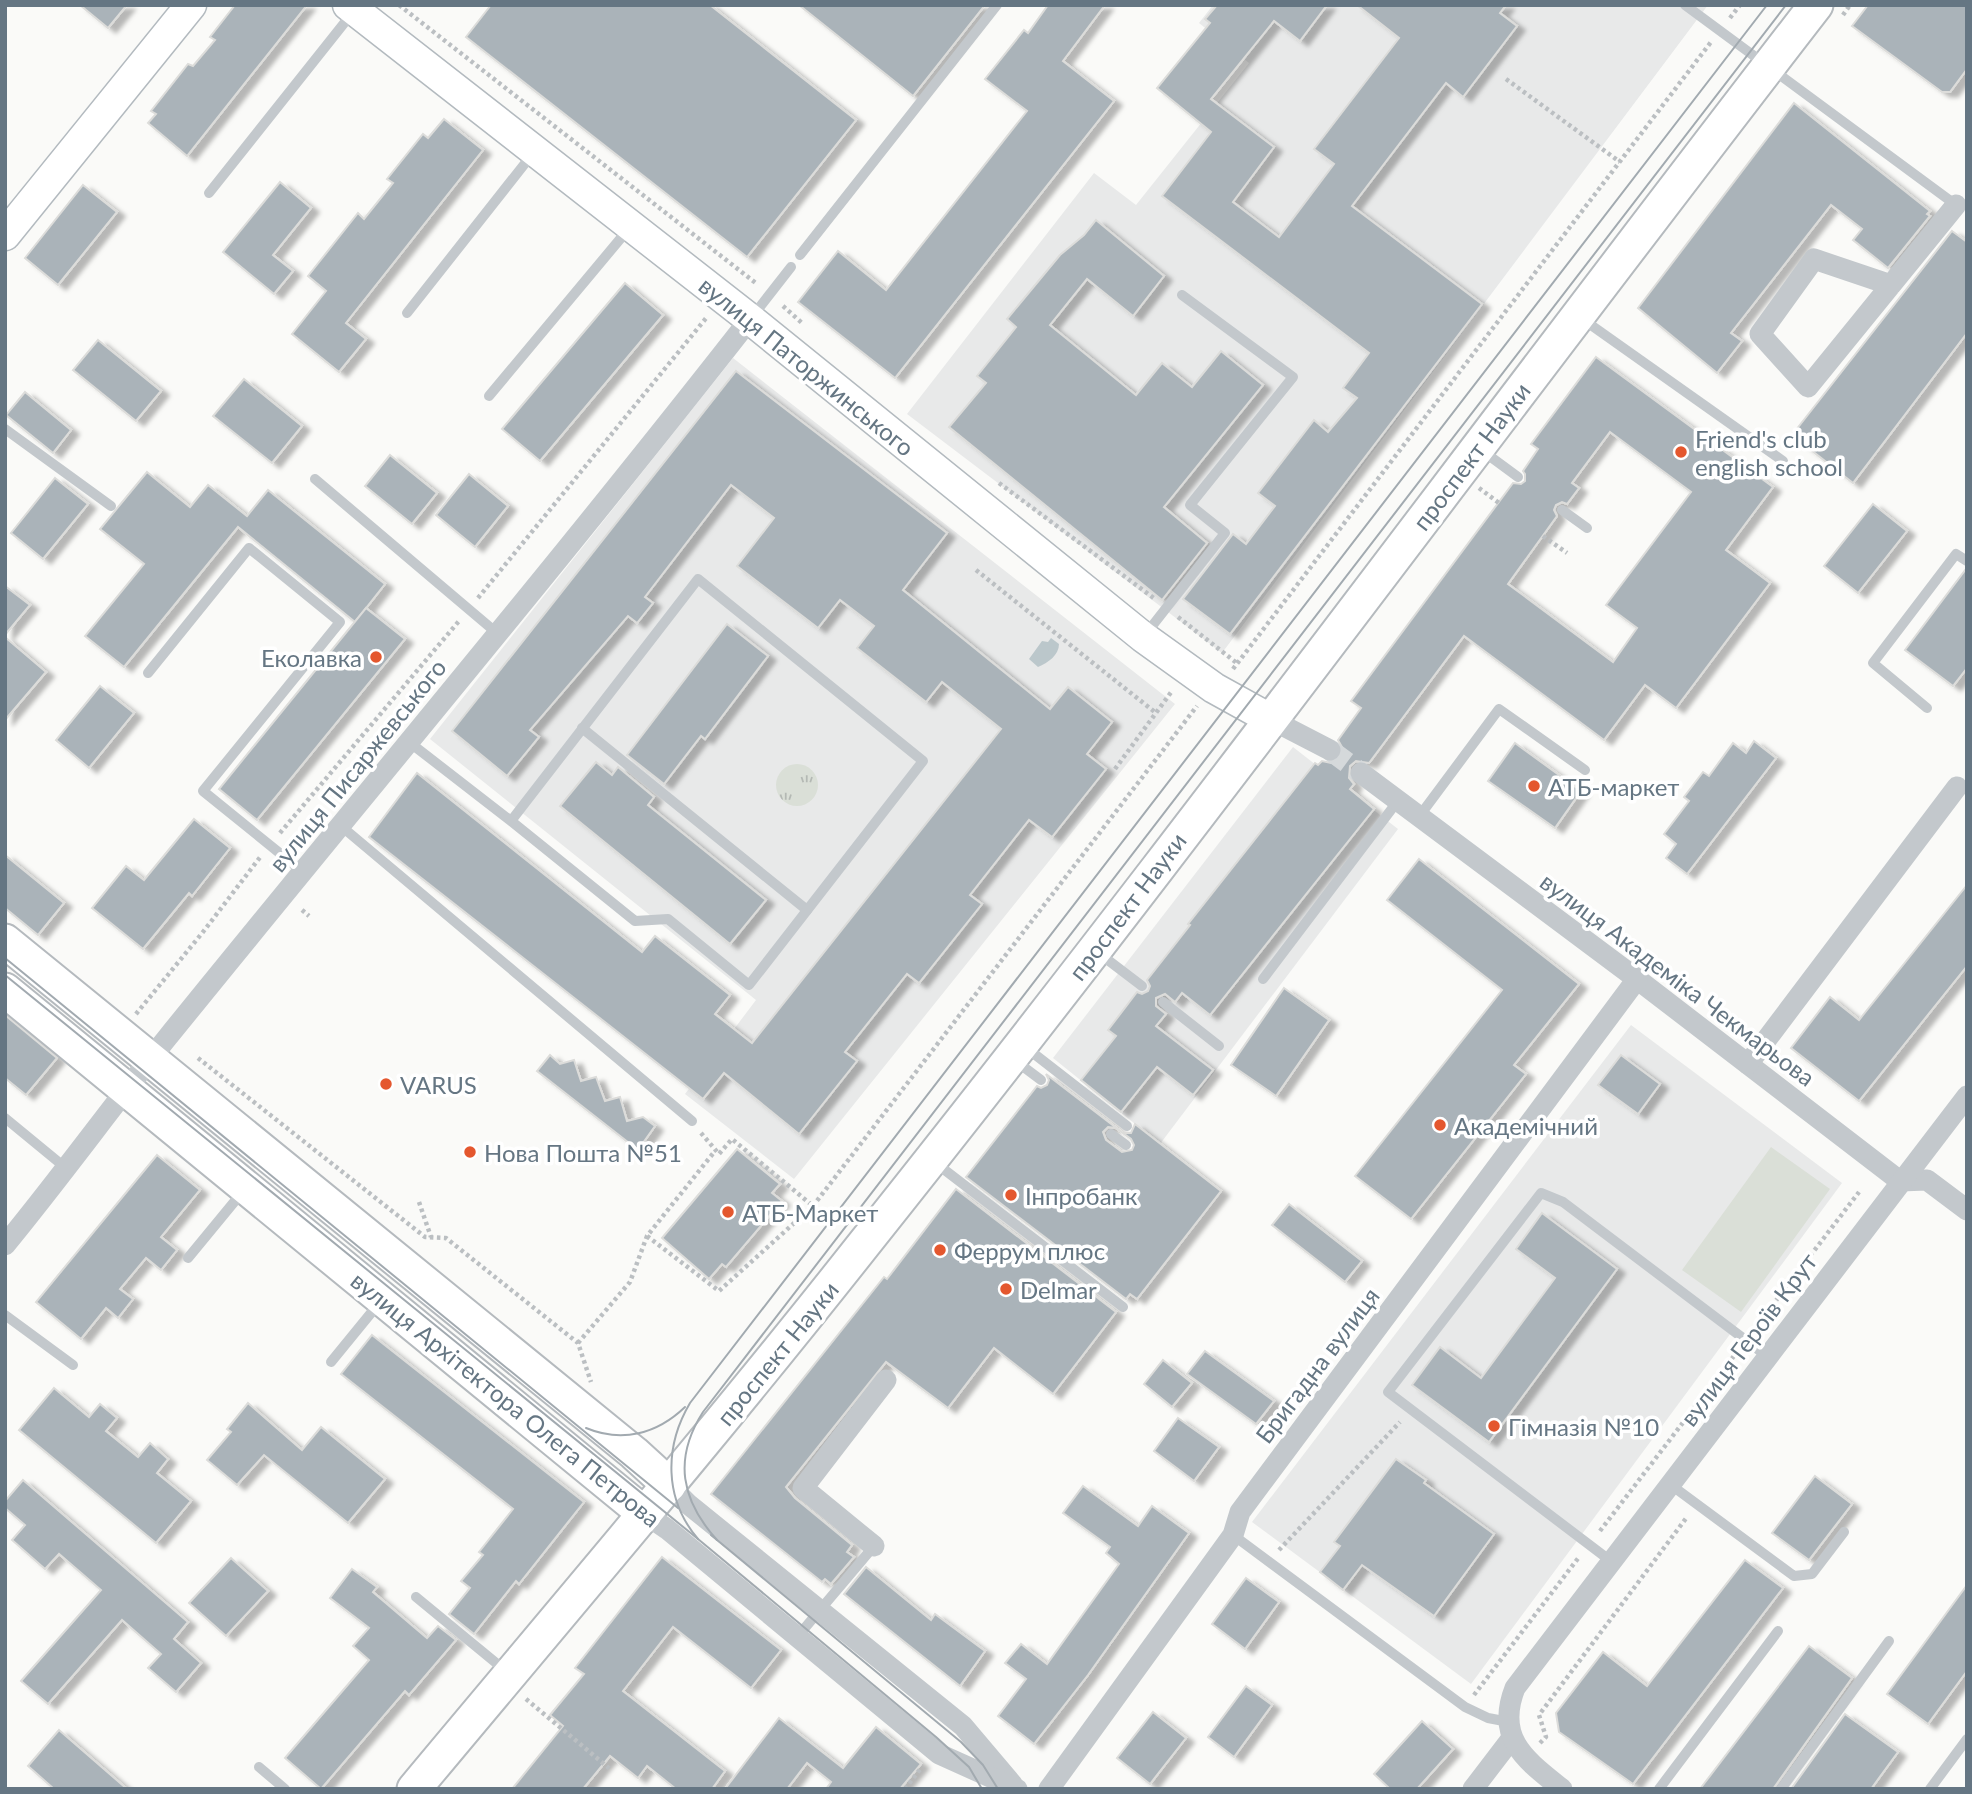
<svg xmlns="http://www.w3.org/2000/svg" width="1972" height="1794" viewBox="0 0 1972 1794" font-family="Lato,sans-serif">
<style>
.built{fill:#e8e9e9}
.grass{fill:url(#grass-tufts)}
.pitch{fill:#dadfd7}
.water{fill:#bbc7cb}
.building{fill:#aab3b9;stroke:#dcdcda;stroke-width:2;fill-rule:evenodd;filter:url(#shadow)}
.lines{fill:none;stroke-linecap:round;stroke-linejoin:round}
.street-tunnel{stroke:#d5d9db;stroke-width:21;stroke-dasharray:21 10;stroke-linecap:butt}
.secondary-casing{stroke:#b3babf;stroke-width:33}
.primary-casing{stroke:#b5babe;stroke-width:37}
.path{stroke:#bbbfc2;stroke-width:4.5;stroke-dasharray:3.5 3.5;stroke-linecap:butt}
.lane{stroke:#c3c8cc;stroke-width:10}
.street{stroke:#c3c8cc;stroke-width:21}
.secondary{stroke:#fff;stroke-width:30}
.primary{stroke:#fff;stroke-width:33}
.tram{stroke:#a2aab0;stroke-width:2}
.poi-dot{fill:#e4572e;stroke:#fff;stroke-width:2.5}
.labels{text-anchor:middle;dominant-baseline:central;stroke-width:7;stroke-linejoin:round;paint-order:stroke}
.street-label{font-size:24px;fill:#657683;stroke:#fff}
.poi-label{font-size:24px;fill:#657683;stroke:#fff;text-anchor:start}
</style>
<defs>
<pattern id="grass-tufts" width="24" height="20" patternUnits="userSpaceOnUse" patternTransform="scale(1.75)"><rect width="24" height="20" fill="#dadfd7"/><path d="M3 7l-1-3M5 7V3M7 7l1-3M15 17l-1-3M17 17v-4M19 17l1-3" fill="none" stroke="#b4b9b4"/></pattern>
<filter id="shadow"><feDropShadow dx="8" dy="4.5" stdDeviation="2" flood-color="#0004"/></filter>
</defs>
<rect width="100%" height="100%" fill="#fafaf8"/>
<g class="built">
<path d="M1213,5H1708L1222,653L907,414L1094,173L1136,205L1249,63L1199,23Z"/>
<path d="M733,358L1175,704L794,1179L685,1094L756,1000L430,739Z"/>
<path d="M1293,747L1398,829L1160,1144L1053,1058Z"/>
<path d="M1631,1025L1842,1183L1471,1684L1252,1522Z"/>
</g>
<circle class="grass" cx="797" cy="785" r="21"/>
<path class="pitch" d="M1771,1147L1830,1189L1741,1312L1682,1270Z"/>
<path class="water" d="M1051,638L1059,644C1059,655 1048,663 1038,667L1029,659L1042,641L1048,642Z"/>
<g class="building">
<path d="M80,5H127L108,28Z"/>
<path d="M235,5H307L187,156L148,123L156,114L151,111L188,64L193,66L215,40L210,37Z"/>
<path d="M491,5H710L856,120L747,257L466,37Z"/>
<path d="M799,5H985L913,96Z"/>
<path d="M1048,5H1105L1063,61L1114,101L895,378L798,302L838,251L886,290L1027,111L985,79L1024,30L1028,33Z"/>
<path d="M1217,5H1327L1300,41L1274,21L1211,99L1274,147L1233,202L1279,237L1334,164L1314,149L1399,38L1357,5H1506L1500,13L1517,26L1463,97L1446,83L1352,206L1482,304L1230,634L1183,599L1233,534L1246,544L1275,506L1258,493L1314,420L1328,432L1357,398L1343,388L1369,353L1162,196L1211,132L1157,88L1210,23L1205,19Z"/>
<path d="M1868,5H1967V69L1950,92H1942L1852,26Z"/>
<path d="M1794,103L1930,211L1927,214L1930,216L1888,268L1853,240L1862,229L1831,205L1731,333L1742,341L1717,373L1638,308Z"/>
<path d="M444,119L483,150L346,323L366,339L339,372L292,334L326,291L308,276L358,213L364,219L393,183L387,179L423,134L428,138Z"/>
<path d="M280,182L311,208L273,255L293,271L274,294L223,252Z"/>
<path d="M83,185L117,212L58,285L25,258Z"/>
<path d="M1096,220L1164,276L1133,316L1087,279L1050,325L1136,395L1162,363L1192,387L1221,351L1263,385L1164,507L1207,543L1162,600L949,427L986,383L977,376L1016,327L1007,319L1060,255L1084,235Z"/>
<path d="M1952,231L1967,242V333L1853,483L1792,435Z"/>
<path d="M625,283L663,315L540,461L502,429Z"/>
<path d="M98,340L161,391L136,421L73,370Z"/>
<path d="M1596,357L1773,487L1726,550L1770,583L1676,708L1645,685L1604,740L1464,636L1369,763L1356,761L1350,766L1349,778L1354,784L1350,789L1374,809L1210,1015L1182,993L1175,1002L1165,994L1156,998V1006L1166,1014L1156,1026L1213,1070L1193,1095L1157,1067L1121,1112L1081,1080L1116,1036L1108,1030L1137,992L1142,994L1148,991L1150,986L1147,980L1190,925L1188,924L1315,763L1318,765L1322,761L1331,763L1341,757L1343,749L1338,740L1361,708L1351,701L1513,483L1521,484L1525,481V474L1523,471L1538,449L1531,444ZM1610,432L1691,492L1606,605L1637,628L1613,662L1508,584L1557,516L1554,510L1556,505L1562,502L1567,504L1579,488L1572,483Z"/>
<path d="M736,371L947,533L903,590L1050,709L1068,687L1112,722L1087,754L1106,769L1052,837L1029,820L970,895L982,904L919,983L907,974L845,1052L857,1061L799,1134L724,1073L703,1099L369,837L417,773L642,952L655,936L730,995L715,1014L752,1043L1001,729L942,682L926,702L857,648L874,626L840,600L818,628L737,566L774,518L731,485L645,597L653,603L637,623L628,616L530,730L539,737L507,776L452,731Z"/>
<path d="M244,379L302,426L272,463L213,416Z"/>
<path d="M25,392L71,430L53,453L6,415Z"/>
<path d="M390,455L437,493L412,524L365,486Z"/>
<path d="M147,472L190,507L208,485L247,516L268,490L385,584L355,622L238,527L124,667L85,636L144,564L100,529Z"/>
<path d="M469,474L508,506L475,547L436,515Z"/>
<path d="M55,478L88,504L43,559L11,533Z"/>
<path d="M1873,504L1907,531L1858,593L1824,566Z"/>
<path d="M1966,569L1967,668L1953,686L1905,650Z"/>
<path d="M5,586L30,605L5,635Z"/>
<path d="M366,608L405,639L257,820L219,789Z"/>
<path d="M727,624L768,656L705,739L701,736L664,784L627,755Z"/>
<path d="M5,637L46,672L5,720Z"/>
<path d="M100,686L134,713L89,768L56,740Z"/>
<path d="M1754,741L1776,758L1687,874L1666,858L1676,844L1664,834L1689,801L1684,797L1703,772L1709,776L1733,743L1746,753Z"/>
<path d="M1515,743L1581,791L1555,828L1488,781Z"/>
<path d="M596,762L612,775L618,767L654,797L648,805L766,900L730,944L560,806Z"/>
<path d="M194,819L230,848L192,896L189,893L143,949L92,908L126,866L144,880Z"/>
<path d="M5,855L64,903L38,935L5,908Z"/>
<path d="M1419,859L1579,984L1514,1065L1526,1074L1411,1219L1355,1176L1502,990L1387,900Z"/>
<path d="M1967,885V966L1859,1101L1791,1048L1830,997L1859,1020Z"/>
<path d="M1284,988L1329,1020L1276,1096L1231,1065Z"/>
<path d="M5,1015L57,1058L26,1095L5,1078Z"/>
<path d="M550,1055L560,1064L574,1060L581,1081L596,1077L605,1101L620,1097L627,1121L643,1117L655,1126L638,1150L537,1071Z"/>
<path d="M1621,1055L1660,1084L1638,1114L1598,1085Z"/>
<path d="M1046,1074L1123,1133H1131L1135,1124L1221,1191L1137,1299L1130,1294L1126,1299L966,1177L1037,1086L1041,1088L1047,1085L1049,1080ZM1108,1127L1116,1128L1131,1139L1134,1145L1132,1150L1122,1152L1106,1140L1103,1132Z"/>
<path d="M737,1149L780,1184L772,1193L782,1201L726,1267L722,1264L709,1279L662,1238Z"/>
<path d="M157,1155L200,1190L161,1237L177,1250L161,1270L146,1258L120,1289L133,1299L118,1318L106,1308L81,1339L36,1302Z"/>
<path d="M956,1189L1116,1312L1053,1394L994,1348L948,1408L886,1362L786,1487L795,1498L852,1545L847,1552L854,1557L831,1584L825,1579L822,1582L711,1494L884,1277L887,1279Z"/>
<path d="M1289,1204L1362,1261L1345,1282L1272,1225Z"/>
<path d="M1542,1213L1617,1269L1489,1442L1412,1385L1440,1347L1481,1378L1555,1278L1516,1249Z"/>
<path d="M372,1335L584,1502L519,1584L516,1581L474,1634L449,1614L470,1588L461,1581L483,1555L479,1552L513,1509L341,1374Z"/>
<path d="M1205,1351L1274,1401L1256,1424L1187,1374Z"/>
<path d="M1163,1360L1192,1383L1172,1407L1144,1384Z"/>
<path d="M54,1388L89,1417L100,1404L117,1418L106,1431L138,1457L150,1443L168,1459L157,1473L191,1501L156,1543L19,1430Z"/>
<path d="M248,1403L302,1450L321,1427L385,1479L348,1523L264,1455L237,1485L207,1460L231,1432L227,1429Z"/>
<path d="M1178,1418L1219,1447L1194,1481L1154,1451Z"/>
<path d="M1396,1459L1426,1480L1424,1483L1494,1534L1434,1616L1362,1565L1343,1590L1320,1572L1340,1546L1334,1542Z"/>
<path d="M1815,1476L1852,1504L1809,1560L1772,1533Z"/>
<path d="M23,1480L188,1622L174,1639L201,1663L176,1692L148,1668L161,1654L122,1620L48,1704L21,1681L101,1590L59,1554L45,1569L12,1540L25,1525L5,1508V1501Z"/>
<path d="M1083,1486L1138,1526L1152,1506L1189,1533L1088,1675L1034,1744L998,1716L1026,1679L1005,1663L1021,1644L1047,1664L1119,1564L1106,1553L1110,1547L1063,1513Z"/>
<path d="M662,1557L781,1650L751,1688L673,1627L623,1691L725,1771L712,1789H676L647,1766L638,1778L610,1756L583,1789H512L563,1726L550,1715L584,1674L575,1668Z"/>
<path d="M231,1558L268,1591L226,1636L189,1603Z"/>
<path d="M1745,1560L1783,1588L1633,1784L1559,1732L1556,1713L1603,1652L1647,1686Z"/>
<path d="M866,1567L931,1620L935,1614L985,1651L960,1686L844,1594Z"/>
<path d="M352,1569L377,1587L373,1592L427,1638L438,1626L456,1640L409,1695L405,1691L321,1789L285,1758L369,1660L353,1646L369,1628L330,1598Z"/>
<path d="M1246,1578L1279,1602L1245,1649L1212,1624Z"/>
<path d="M1967,1585V1671L1928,1724L1887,1694Z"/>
<path d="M1809,1646L1852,1678L1773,1789H1700Z"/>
<path d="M1246,1686L1272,1705L1234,1757L1208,1737Z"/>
<path d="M1153,1712L1186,1738L1150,1784L1117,1758Z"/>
<path d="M1845,1714L1898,1752L1871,1789H1791Z"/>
<path d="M779,1718L843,1768L876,1727L921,1764L900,1789H826L831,1782L807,1763L787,1789H725Z"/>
<path d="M1422,1721L1453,1749L1417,1789H1390L1374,1774Z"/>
<path d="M59,1730L127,1789H54L28,1766Z"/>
</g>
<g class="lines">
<path class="street-tunnel" d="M1330,750L1361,773"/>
<g class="secondary-casing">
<g id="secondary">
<path d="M348,5L750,319L1143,637L1214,688L1270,719"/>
<path d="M5,235L191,5"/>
</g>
</g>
<g class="primary-casing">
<g id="primary">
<path d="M5,941L634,1453L669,1485"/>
<path d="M5,990L645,1514"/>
<path d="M414,1789C565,1608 718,1429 864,1244C1189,837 1497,417 1816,5"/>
</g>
</g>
<g class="path">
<path d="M399,5L757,284"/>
<path d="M1843,15L1850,5"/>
<path d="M1730,18L1740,5"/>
<path d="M1506,79L1620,162"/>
<path d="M783,306L802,323"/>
<path d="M999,483L1155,599"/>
<path d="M1479,488L1499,503"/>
<path d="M1543,536L1567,553"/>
<path d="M976,570L1156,713"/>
<path d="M478,598L707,317"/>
<path d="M1178,617L1238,664"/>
<path d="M1233,669L1711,42"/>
<path d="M1115,769L1172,691"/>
<path d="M280,833L459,621"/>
<path d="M302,910L309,916"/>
<path d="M136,1014L203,932L261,856"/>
<path d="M198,1058L425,1237L446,1238L578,1343L591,1382"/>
<path d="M701,1133L719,1154L732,1139L813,1206"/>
<path d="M419,1202L431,1237"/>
<path d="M647,1236L719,1291L813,1206L1197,706"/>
<path d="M1755,1328L1859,1192"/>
<path d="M578,1343L630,1282L647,1236L715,1151"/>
<path d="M1600,1531L1737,1352"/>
<path d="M1279,1550L1400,1422"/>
<path d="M1474,1695L1579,1557"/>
<path d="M526,1699L610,1769"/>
<path d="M1540,1743L1546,1737L1539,1715L1687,1517"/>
<path d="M905,1789L921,1768"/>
</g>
<g class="lane">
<path d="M1685,5L1956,205"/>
<path d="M209,193L353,12"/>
<path d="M800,255L997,5"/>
<path d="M407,313L534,152"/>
<path d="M752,317L791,267"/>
<path d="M1581,318L1783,461"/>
<path d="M489,396L631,226"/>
<path d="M5,429L111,506"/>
<path d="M1480,449L1518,477"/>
<path d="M315,479L498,634"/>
<path d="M1562,510L1587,528"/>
<path d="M1145,635L1225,533L1190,505L1293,377L1182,295"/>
<path d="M148,673L249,548L340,622L203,791L303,872"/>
<path d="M1927,708L1873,663L1956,554L1967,561"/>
<path d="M582,728L807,910"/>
<path d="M409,742L511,821L698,579L923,761L749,985L668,919L635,921L511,821"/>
<path d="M1418,818L1499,709L1585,770"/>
<path d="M341,826L692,1121"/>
<path d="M1096,951L1142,986"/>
<path d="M1263,979L1397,802"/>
<path d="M1163,1002L1219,1046"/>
<path d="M1024,1046L1127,1126"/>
<path d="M1013,1059L1041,1080"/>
<path d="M5,1118L67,1169"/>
<path d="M1111,1134L1126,1145"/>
<path d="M933,1161L1123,1307"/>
<path d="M188,1258L244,1190"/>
<path d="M5,1315L73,1365"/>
<path d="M331,1362L380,1302"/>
<path d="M1671,1485L1794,1576L1812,1574L1844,1532"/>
<path d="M1233,1535L1465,1707L1488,1718L1509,1722"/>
<path d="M1612,1562L1388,1392L1541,1193L1563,1202L1768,1357"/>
<path d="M416,1597L507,1672"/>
<path d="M798,1636L874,1546"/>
<path d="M259,1767L285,1789"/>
<path d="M1659,1789L1778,1631"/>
<path d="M1781,1789L1889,1641"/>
<path d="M1930,1789L1967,1739"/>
</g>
<g class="street">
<path d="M1891,285L1814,259L1760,334L1808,387L1956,205"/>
<path d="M1270,719L1330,750"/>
<path d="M1361,773L1637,979L1900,1181L1927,1180L1967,1210"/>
<path d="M1748,1064L1957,787"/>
<path d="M5,1245C61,1177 112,1106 167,1038C361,798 560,562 750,319"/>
<path d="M669,1485L688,1504L963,1726L1012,1784"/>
<path d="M645,1514L667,1529L939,1754L1017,1789"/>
<path d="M874,1546L803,1488L886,1380"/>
<path d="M1049,1789L1233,1535L1240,1512L1637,979"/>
<path d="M1473,1789L1512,1738"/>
<path d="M1562,1789C1526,1760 1495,1739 1515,1688L1967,1096"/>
</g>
<use href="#secondary" class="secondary"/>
<use href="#primary" class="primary"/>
<g class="tram">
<path d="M5,958L678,1508"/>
<path d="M5,975L698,1539L936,1737L969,1767L982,1789"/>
<path d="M586,1428C622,1443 657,1434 685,1407"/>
<path d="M711,1535L961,1742L983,1765L998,1789"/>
<path d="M698,1539C664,1499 664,1447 690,1403L1767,5"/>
<path d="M717,1540C681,1500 673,1459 703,1412L1786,5"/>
</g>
</g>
<g class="poi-dot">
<circle cx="1681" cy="452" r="7"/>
<circle cx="376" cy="657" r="7"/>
<circle cx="1534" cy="786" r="7"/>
<circle cx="386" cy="1084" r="7"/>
<circle cx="1440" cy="1125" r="7"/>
<circle cx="470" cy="1152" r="7"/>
<circle cx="1011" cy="1195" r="7"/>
<circle cx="728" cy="1212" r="7"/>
<circle cx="940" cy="1250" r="7"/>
<circle cx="1006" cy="1289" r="7"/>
<circle cx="1494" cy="1426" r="7"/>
</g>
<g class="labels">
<g class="street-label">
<text transform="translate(807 366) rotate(39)">вулиця Паторжинського</text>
<text transform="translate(1471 456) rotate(-53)">проспект Науки</text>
<text transform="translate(357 765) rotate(-51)">вулиця Писаржевського</text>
<text transform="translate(1127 906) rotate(-53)">проспект Науки</text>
<text transform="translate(1678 979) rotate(37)">вулиця Академіка Чекмарьова</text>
<text transform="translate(1748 1339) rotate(-53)">вулиця Героїв Крут</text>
<text transform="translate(777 1353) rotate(-51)">проспект Науки</text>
<text transform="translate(1317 1365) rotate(-53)">Бригадна вулиця</text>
<text transform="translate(506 1399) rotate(39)">вулиця Архітектора Олега Петрова</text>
</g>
<g class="poi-label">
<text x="1695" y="438">Friend's club<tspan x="1695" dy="28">english school</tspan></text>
<text x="362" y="657" text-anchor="end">Еколавка</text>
<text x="1548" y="786">АТБ-маркет</text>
<text x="400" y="1084">VARUS</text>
<text x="1454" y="1125">Академічний</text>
<text x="484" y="1152">Нова Пошта №51</text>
<text x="1025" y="1195">Інпробанк</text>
<text x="742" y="1212">АТБ-Маркет</text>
<text x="954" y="1250">Феррум плюс</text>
<text x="1020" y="1289">Delmar</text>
<text x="1508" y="1426">Гімназія №10</text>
</g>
</g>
<rect width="1972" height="1794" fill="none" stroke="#657683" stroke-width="14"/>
</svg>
